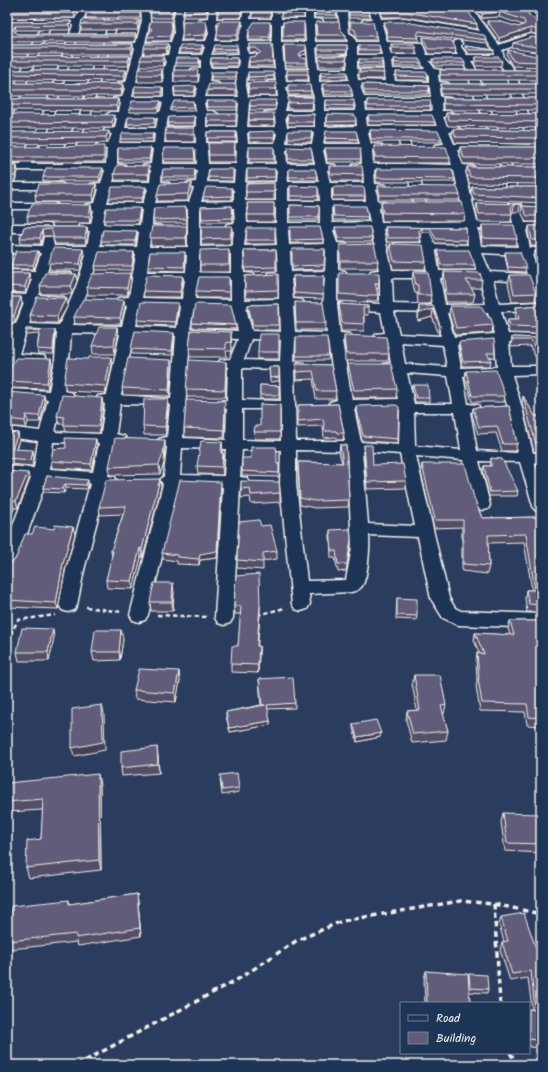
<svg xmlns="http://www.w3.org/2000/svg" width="548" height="1072" viewBox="0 0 548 1072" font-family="Kalam,sans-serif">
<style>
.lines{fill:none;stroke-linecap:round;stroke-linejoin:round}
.minor-casing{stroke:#f4f1e8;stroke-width:3}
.path-far1{stroke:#f4f1e8;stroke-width:2.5;stroke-dasharray:4.5 3;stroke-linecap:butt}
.path{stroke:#f4f1e8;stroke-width:3.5;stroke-dasharray:5.5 4;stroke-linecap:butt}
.minor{fill:#1d3557;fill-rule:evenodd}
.wall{fill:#534f69;stroke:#f4f1e8}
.shaded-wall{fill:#434055;stroke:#f4f1e8}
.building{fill:#605c7a;stroke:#f4f1e8}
</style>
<rect width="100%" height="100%" fill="#2a3d5e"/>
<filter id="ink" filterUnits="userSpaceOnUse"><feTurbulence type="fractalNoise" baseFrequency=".025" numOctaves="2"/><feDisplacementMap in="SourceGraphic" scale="8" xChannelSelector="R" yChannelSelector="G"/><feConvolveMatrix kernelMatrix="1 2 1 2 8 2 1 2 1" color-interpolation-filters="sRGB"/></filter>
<g filter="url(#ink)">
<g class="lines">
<g class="minor-casing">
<g id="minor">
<path d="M50,7H58L53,19H75L81,7H89L83,19H103L107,22L103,25H81L47,133L36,148L31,164H63L65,146L80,116L95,59L103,46L112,7H120L112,43H136L142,21L141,7H149L150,21L145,43L171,42L174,33L173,21L176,7H184L181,21L182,33L180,42L206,41L209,33L207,24L199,23L198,21L199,19L208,18L209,7H217L216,19H242L244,7H252L250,19H272V7H280L281,19H305V13L296,12L295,10L296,8L385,7L389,10L385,13H379L381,19L405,18L480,31L463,7H471L499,45L531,34L541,37V43L531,40L502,50L504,58L515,71L528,114L541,143V154H539L534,151H503L512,168L525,223H541V231L526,230L530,248H541V256L532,255L539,274H541V301L536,300L529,282L493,280L499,304L541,302V310L501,311L508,334L541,335V343L509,342L511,366H541V374L512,375L522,408L533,453H541V463H535L541,480V511L535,510L533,506L520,462L479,461L490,505L488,509L482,510L476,509L474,505L463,460L416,456L449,598L455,608L461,611L541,614V628L458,625L443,618L431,599L418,537L369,535C370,546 368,577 362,586C359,590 356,591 351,592L309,594L310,604L307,609L301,611L295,609L292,604L280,484L281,450H242L240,477L247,478L249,482L247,486L240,487L233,618L230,623L224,625L218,623L215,618L223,487L179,485L148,615L145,620L139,622L133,620L130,615L163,484L160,480L164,476L167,447L159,445L156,442L159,439L167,437L170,405L120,404L116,434L124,436L127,439L124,442L115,444L108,476L115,477L117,481L115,485L106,487L84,570L77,605L74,610L68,612L62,610L59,605L66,570L90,484L88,482L47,479L16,564L13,568L7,570V541L31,478L7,476V466L34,468L38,441L7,437V427L40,431L48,399L7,397V389L49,391L55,360L57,333L26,332L19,354L44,356L46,359L44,362L16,363L12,371L7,372V348L13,332H7V324H16L24,303L7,302V294L26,295L32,279L7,278V270L35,271L41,253H7V245L42,246L44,237H52L54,246H87L90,231L81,230L79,227L81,224H91L94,210L85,209L83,207L85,205L95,203L99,189L91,188L89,186L91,184L101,183L105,170H7V164H21L26,148L37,133L73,25H51L12,115L7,118V104L42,25H7V19H44ZM313,13H338L341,34L347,39L348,42H315L314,25L322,24L323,22L322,20L313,19ZM347,13H370L372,19L363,20L362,22L366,25L373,24L378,42H356L354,36L349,33ZM216,24H244L240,33L238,41H215L217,33ZM253,24H272V42H247L248,33ZM281,24H305L306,42H281ZM382,24H405L484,37L493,49L495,55H467L461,47L462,43L458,40L455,41L453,47L458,55H427L422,43L387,42ZM170,47L168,55L158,56L156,58L158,60L166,61L163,71L164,82H136L144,48ZM179,47H205L202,55H177ZM214,47H238L239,54L211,55ZM247,47H273L275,69L247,68L248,60L258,59L260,57L255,54H248ZM282,47H307L309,69H284ZM316,47H348V55L340,56L338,58L340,60L348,61L347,69H318ZM357,47H380L382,55H357ZM135,48L126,82L118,83L116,85L118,87L125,88L122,97L114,98L112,100L114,102L121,103L119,112H111L106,115L107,117L117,118L115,128L105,129L104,131L105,133L112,134L108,143L97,144L96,146L97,148L107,149L106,164H74L75,146L90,116L105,59L110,49ZM389,48H415L418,55H391ZM201,60V68L192,69L190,71L192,73L200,74L199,82H173V71L175,61ZM210,60H239L238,68H210ZM357,61H383L384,69H357ZM392,61H420L425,69H393ZM429,61H462C469,71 468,76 472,87C478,106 487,124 490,144H454L449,132L459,131L460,129L455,126H447L443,117L453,116L454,114L449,111H442L441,103L450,102L452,100L450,98L440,97L439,88L448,87L450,85L448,83L439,82L438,75L444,72L442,70L435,69ZM471,61H497L505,71L518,114L531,145L501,144C497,124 488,106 482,87C478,76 478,71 471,61ZM210,74H237L236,85L239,97H205L208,88H215L220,85L218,83L209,82ZM247,74H275L276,81H269L264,84L269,87H277L278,97H248L246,85ZM285,74H309L310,82L286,81ZM319,74H348L349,80L319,82ZM357,74L384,75L385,81L358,80ZM394,75H429V82L395,81ZM350,86L354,97H323L321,88ZM360,86L430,88L431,97H364ZM286,87L311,88L314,97H288ZM134,88H164V97H132ZM173,88H198L195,97H174ZM131,103H163L160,112H129ZM173,103H195L196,111H170ZM204,103H239L237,127H206V117L217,116L218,114L213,111H206ZM249,103H277L275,111L265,112L264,114L265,116L275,117L276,127H247ZM287,103H314V111H285ZM324,103H355L356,111H324ZM365,103H431L432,111H366ZM168,117H196V127L166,128ZM285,117H315V127H287ZM325,117H356L357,126L325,127ZM366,117H398L393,120L394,126H367ZM398,117H433L437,126H405L402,118ZM127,118H158L156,128H125ZM396,132L406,164H373L372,150L381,149L382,147L381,145L371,144L368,133ZM406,132H439L444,144L435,145L434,147L435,149L446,150L452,165L416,164ZM237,133L238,143H206V134ZM247,133H277L275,143H248ZM287,133H314L312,144L286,143ZM325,133H357L360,144H323ZM123,134H155L154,143H119ZM165,134H196V143H164ZM117,149H153L151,164L143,165L142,167L143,169L151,170L150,182H113L116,170L125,169L126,167L125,165L117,164ZM163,149L196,150L197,164H162ZM207,150H237L236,164H208ZM248,150H275L276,164H247ZM286,150H312L315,164H287ZM323,150H361L362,164L353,165L352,167L353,169L363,170L364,183H330L327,170L335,169L336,167L335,165L326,164ZM457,150L493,151L502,168L513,223L477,222L465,171L473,170L474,168L473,166L463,165ZM162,170H197L196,182L187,183L185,185L187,187L194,188L189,202L155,203L159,188L169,187L171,185L169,183L161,182ZM208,170H235L234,183L207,182ZM246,170H277L276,182L245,183ZM287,170H316L319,182H288ZM374,170L407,171L418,222H381L379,208L387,207L389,205L387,203L378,201L376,190L385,189L387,187L385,185L375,184ZM418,171H454L465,221L430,222ZM288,188L319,189L320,201H288ZM111,189H148L143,203H107ZM205,189L234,190V201L201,202ZM276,189V201H245V190ZM331,189L365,190L366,201H331ZM234,208L235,223L227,224L225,227L227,230L234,231L232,246L200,247V209ZM246,208H276V223H247ZM288,208H320V223H288ZM331,208H367L370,222L332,223ZM153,209H188V247H149L151,232H161L163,229L161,226L152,225ZM105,210H142L140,225L103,224ZM371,229L379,270L371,271L369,274L371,277L380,278V304L345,302L340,303L338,306L340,309L345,310L381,312L385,333L376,334L374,337L376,340L387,341L391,363L384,364L382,367L384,370L392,372L398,399L352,400L342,341L350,340L352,337L350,334L340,333L337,304V278L345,277L347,274L345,271L338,270V251L347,250L349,247L347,244L337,243L333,230ZM383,229H419L422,243H395L393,246L395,249L423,251L427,271L392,270ZM431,229H466L468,245L434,244ZM478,229L514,230L518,247L481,246ZM246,230H276L277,245L244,246ZM288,230H321L325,244L289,245ZM102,231L139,232L137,247L100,246ZM326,251L325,271L291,272L290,252ZM436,251L470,253L477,271H439ZM277,252L278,272L269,273L267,276L269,279L279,280V299L244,300V281L254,280L255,277L254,274L244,273L243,253ZM53,253L86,254C80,279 71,301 59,325L29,324L37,303H64L66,300L64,297L39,295L45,279H71L73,276L71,273L47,272ZM482,253L520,255L527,274L490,272ZM98,254H136L129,297L118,298L116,301L118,304L127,305L122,326L73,325C84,302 93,279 98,254ZM149,254L187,255L186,272H147ZM231,254V273L199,272V255ZM146,278L185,280L182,299L142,298ZM325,278L323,304L327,333L295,332L293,307L302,306L304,303L302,300L293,299L291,279ZM392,278H428L432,305L393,304ZM440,278L480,279L486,304L445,305ZM198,280H231V300L195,299ZM140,305L180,306L177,328L136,326ZM194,307L232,308L238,331L190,329ZM280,307L281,332L252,331L246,308ZM394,312L433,313L441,336L399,334ZM488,312L494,334L454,337L447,313ZM71,333L120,334L107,395L98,396L96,399L98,402L105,404L101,434L55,432L62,400L72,399L74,396L72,393L64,391L69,360ZM134,334L176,336L171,399L121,395ZM190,337L238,339L230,359L220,360L218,363L220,366L228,367L227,400L218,401L216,404L218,407L227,409L226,440L183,438ZM251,339L281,340L280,361L244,360ZM295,340L328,341L337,400L330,402L328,405L330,408L339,409L345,441H296L294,370L304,369L306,366L304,363L294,362ZM401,342L443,345L447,367L405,364ZM495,342L497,367L461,368L457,345ZM242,368L280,369L281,401L242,400ZM407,373L448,376L453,404H414ZM498,375L508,408L517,453L477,451L470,412L478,411L480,408L478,405L468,404L463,376ZM396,408L400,410L399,445L361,442L354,409ZM242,409H281V441L242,440ZM414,412H455L461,450L415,446ZM53,442L99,443L93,472L50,469ZM182,448L226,449L224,476L180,475ZM296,450L347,451L352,547L346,580L307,581L296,484ZM362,451L400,454L415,526L368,524Z"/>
<path d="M504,7H512L515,11L511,14L508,13Z"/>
<path d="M520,7H528L537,17L541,19V26L531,21Z"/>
<path d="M7,183H61L67,186L61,189H7Z"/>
<path d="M7,203H53L57,204L59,206L57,208L53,209H7Z"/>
<path d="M7,224H47L51,225L53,228L51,231L47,232H7Z"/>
</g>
</g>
<g class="path-far1">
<path d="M86,607L122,612"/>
<path d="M157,615L206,617"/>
<path d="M257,615L285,608"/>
<path d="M7,641L18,620L55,615"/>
</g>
<g class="path">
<path d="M494,904L500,1003"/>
<path d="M510,1053L518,1065"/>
<path d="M77,1065L240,978L296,941L342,921L460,901L494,904L541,914"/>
</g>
<use href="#minor" class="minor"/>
</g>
<g class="wall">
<path d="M7,7H80L75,18H7Z"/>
<path d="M140,7V18H86V13Z"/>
<path d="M150,7H175L172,18H151Z"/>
<path d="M184,7H208L207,17H184Z"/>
<path d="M243,7L241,18H218L217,13Z"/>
<path d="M271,7L270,18H252V13Z"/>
<path d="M280,7H310H295V8L304,10V18H282Z"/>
<path d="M388,7L477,24V29L405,17H382L381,14V10L386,9Z"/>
<path d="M472,7H506L507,9L513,10L514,8L513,7H523L531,17L541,22V36L531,33L499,43L487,26V21L519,27L523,25L499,17L482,18Z"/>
<path d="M530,7H541V18Z"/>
<path d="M315,11L337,15V18H314Z"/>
<path d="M349,11L370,15V18H349Z"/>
<path d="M139,20V26L138,30H81V24Z"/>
<path d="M71,21L72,26L70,30H16L15,32L18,34H136V38L135,42H7V22Z"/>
<path d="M242,21V26L237,40H217V35L218,29Z"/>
<path d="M270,22V40H249V37Z"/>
<path d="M283,22L304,36V40H282Z"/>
<path d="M316,22L340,29L346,35V40H316Z"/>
<path d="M350,22L376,36V40H357L355,35L350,32Z"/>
<path d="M384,22L487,40V43L419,35L418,37L419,38V41H388L384,26Z"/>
<path d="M149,27L172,33L170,41H147V37L150,32Z"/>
<path d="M207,33L205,40H182V36Z"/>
<path d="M423,37L456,49L455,54H428L423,42Z"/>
<path d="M541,39V53L512,48L513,43Z"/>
<path d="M133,44V50L132,54H7V45Z"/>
<path d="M168,44V50L167,54H144V48Z"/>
<path d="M249,44H272L273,66H249V62L258,54L256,53L249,52Z"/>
<path d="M391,44L416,48V54H392L391,50Z"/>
<path d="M203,45V48L201,53H179V50Z"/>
<path d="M284,45L306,54L301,55L300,56L307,63V66H285Z"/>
<path d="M318,45H347L346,54H318Z"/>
<path d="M359,45L380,50V54H358Z"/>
<path d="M465,46L494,50V54H469L465,49Z"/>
<rect x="214" y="49" width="23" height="3"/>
<path d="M508,50L541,62V67L512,66L507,55Z"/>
<path d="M164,55V62L163,66H141L140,60Z"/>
<path d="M130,56V62L129,66H7V57Z"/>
<path d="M319,56H347L346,66H319Z"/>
<path d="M476,57L502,61L501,66H475V62Z"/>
<path d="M199,58L200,66H175V63Z"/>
<path d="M211,58H237V66H212Z"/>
<path d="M359,59L382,63V66H358Z"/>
<path d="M394,59L422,63L421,66H394Z"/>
<path d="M432,59L465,63V66H435L432,62Z"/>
<path d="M161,69L162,82H138L137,75Z"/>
<path d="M359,69L384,73L383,79H359Z"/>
<path d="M7,70H126V76L125,81L7,80Z"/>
<path d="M174,70L198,76V82H174Z"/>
<path d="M287,70L308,74V80H287Z"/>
<rect x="440" y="70" width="101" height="10"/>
<path d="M236,72V80H211V77Z"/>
<path d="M321,72L347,75V79H320Z"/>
<path d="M396,72L428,77L427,80H396Z"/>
<path d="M274,76V80H248V77Z"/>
<path d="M7,83L123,84V89L122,96H7Z"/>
<path d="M248,83L276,89V96H249L248,89Z"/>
<path d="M322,84L352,91V94H324L322,88Z"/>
<path d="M362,84L429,86L428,94H365L362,88Z"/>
<rect x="441" y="84" width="100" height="10"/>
<path d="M288,85L311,91V95H288Z"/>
<path d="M162,87V96H134V92Z"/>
<path d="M174,87L196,90L194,96H175Z"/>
<rect x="207" y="90" width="29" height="6"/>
<path d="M313,97L312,109H288V103Z"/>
<rect x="443" y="98" width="98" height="12"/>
<path d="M7,99H118L119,104L117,111L7,110Z"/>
<path d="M326,100L354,106V109H326Z"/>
<path d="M367,100L431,106L430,110H367Z"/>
<path d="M193,101L194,111H171V108Z"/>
<path d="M206,101L237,104V110H207Z"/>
<path d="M161,104L158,112H130V108Z"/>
<path d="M276,104L275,110H250V106Z"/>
<path d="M446,113L541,114V128L448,126L445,119Z"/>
<path d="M7,114L115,120L113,128H7Z"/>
<path d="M207,114L236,120V126H208Z"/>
<path d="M314,114V126H288L287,115Z"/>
<path d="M327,114L356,121L355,125H326Z"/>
<path d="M368,115L435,122V125H368Z"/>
<path d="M194,116V126H168V123Z"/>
<path d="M155,120V127H127V124Z"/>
<rect x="249" y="120" width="25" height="6"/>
<path d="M194,128V142H166L165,134Z"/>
<path d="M453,129L541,131V144L455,143L452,135Z"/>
<path d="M370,130L442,139V142H371L370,134Z"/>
<path d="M312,131L311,142H288V138Z"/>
<path d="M7,132L110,137L107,143L7,144Z"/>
<path d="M207,132H236V142H208Z"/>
<path d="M249,132L275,135L274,142H249Z"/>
<path d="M153,133V142H120V139Z"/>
<path d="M325,138L358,139V142H325Z"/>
<path d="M208,143H235V162H209Z"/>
<path d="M374,146L450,158V163H374Z"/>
<path d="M7,147L104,152V162H7Z"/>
<path d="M274,147V162H249V159Z"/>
<path d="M460,147H541V164H463L459,152Z"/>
<path d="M151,148V152L150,162H118V159Z"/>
<path d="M194,148L195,162H164L163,159Z"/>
<path d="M325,148L361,159L360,162H327L325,152Z"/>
<path d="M288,151L313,159V162H288Z"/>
<path d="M7,165L17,166L18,172L15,181L7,182Z"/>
<path d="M329,166L363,175L362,181H331L329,172Z"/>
<path d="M467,167H541V184L469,183L466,172Z"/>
<path d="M195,169V180H163L162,177Z"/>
<path d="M289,169L317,177V180H289Z"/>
<path d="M376,169L455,179L454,182H376Z"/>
<path d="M103,172L100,181H43V177Z"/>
<path d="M149,172V180H115L114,174Z"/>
<path d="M233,172V181H209L208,177Z"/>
<path d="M275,172V181H247V178Z"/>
<path d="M274,183V200H246V184Z"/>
<path d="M96,184L97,190L94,202H36L35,195Z"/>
<path d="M290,186L318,196V200H290Z"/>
<path d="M378,186L460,195L459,200H379L378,191Z"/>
<path d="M333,187L365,196L364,200H332Z"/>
<path d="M472,187H541V203L473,200L471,192Z"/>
<path d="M232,188V200H203V197Z"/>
<path d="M146,190L142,202H109V198Z"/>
<path d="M192,190L188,201H157V195Z"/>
<path d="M381,202L465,214L464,221H382L381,210Z"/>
<path d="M247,203H274V222H248Z"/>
<path d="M477,203L520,204L519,212H512L511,222H478L476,210Z"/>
<path d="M290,205L319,206L318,220H290Z"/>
<path d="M232,206L233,222H202L201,207Z"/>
<path d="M333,206L368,217L367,220H333Z"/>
<path d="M522,206L541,207V222H526L521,212Z"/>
<path d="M186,207L187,223H154L153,220Z"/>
<path d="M92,211L90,223H28L27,216Z"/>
<path d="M140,212L139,224H105L104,220Z"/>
<path d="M482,225L517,239L516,245H482L481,232Z"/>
<path d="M187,226V246H151L150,238Z"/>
<path d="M529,226H541V246H531L528,232Z"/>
<path d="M24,227H87L88,234L86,244H55L52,236H43L41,244H21L20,238Z"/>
<path d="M335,227L372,238L371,242H338L335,230Z"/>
<path d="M385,227L466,228L467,240L466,244L435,243L430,232H422L420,234V242H387L385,231Z"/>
<path d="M275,228V244H246V240Z"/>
<path d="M290,230L323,239V243H290Z"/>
<path d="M137,231V234L136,245H102L101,241Z"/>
<path d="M232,232L231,245H202L201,239Z"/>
<path d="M390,244L426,262L425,269H393L389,252Z"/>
<path d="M340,245L378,261L377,268H340Z"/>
<path d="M229,249L230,272H200V265Z"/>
<path d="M325,249L324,269L292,270V253Z"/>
<path d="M244,250H276V271L245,272Z"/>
<path d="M437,250L475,265V270H440L437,254Z"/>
<path d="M535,251H541V273L540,272L534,257Z"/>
<path d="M134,252V256L133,270H96L95,266Z"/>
<path d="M185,252V271L149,270L148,266Z"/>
<path d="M505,252L526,268L525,272L508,271L505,256Z"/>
<path d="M39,254L34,269H12L11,265Z"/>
<path d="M84,255L81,270H50L49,263Z"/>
<path d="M413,272L431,295L430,304H418L417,293H415L412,280Z"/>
<path d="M444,272L482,280L481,288H471L475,294L473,302H446L443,280Z"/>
<path d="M7,273H29L30,280L26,293L7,292Z"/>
<path d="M130,273L131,281L128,295H88L87,287Z"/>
<path d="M76,274L77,281L72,294H41L40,286Z"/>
<path d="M278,274V298H246L245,276Z"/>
<path d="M510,275L536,293L535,301L512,302L508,283Z"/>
<path d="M183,276V281L181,297H144L143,291Z"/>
<path d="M293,276H324L323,299L294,298Z"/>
<path d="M229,277L230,298H197L196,291Z"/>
<path d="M338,280L379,283L378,289H376L378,295L377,301H367V303L338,301Z"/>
<path d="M7,297H21L22,304L15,322H7Z"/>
<path d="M295,302L326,323L325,330H296Z"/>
<path d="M178,303V307L176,326L138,325L137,320Z"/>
<path d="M279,304V330H253L248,309V305Z"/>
<path d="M339,304L368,306V315H364V331H341L339,312Z"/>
<path d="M68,305L58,323H31L30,315Z"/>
<path d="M541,305V334L509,333L507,325L508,319H516L515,313L516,307Z"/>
<path d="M125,306L121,324H75L74,317Z"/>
<path d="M419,306H433L440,326L439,334L432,317L418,321V314Z"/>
<path d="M450,306L493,325L492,333L455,335L449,314Z"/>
<path d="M192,323L236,325V329L192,328Z"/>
<path d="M117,327L118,335L115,354H93L92,346Z"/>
<path d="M26,329L55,330V334L54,354H38L37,349L39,334L27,335L26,331Z"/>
<path d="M231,332L232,351H226L227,357H190L189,348Z"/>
<path d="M344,335L389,354L388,361H345L344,342Z"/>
<path d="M174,337L173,355L132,354L131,349Z"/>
<path d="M296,337L329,356L328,360H296Z"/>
<path d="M512,337L541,338V365L539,364L530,346L511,347V344Z"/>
<path d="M279,341V359H258V352Z"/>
<path d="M459,342L495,353V357L489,358L491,361L490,366H462L459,346Z"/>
<path d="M226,362V397H187L186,389Z"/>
<path d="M296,364L331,365L336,391L335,399H316L313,379L296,380Z"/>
<path d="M348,364L397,389L396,398H353L348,372Z"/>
<path d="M52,365L48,389L7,388V367Z"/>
<path d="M112,365L106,393L66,391L64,383Z"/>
<path d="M171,366L170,396L123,395L122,388Z"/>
<path d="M269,367H279V381L270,382Z"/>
<path d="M466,371L505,396L504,402H472L465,377Z"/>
<path d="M260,385L279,386V399H260Z"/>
<path d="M413,385L429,398V402H415L412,389Z"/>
<path d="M7,392L45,401L40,422H28L26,428L7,426Z"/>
<path d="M523,396L535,416H541V452H534L522,403Z"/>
<path d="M102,398L103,405L100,433L66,432L64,424H59L57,416Z"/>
<path d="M338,404L344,433L343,440H336V437L324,438L323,426L298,427V405Z"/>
<path d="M280,405V439H255L254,432Z"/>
<path d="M356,406L398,439V443L362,441L356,410Z"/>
<path d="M509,406L517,444L515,451H502L496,433L478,434L472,415L473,408Z"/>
<path d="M168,407L166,435H144L143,426Z"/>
<path d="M225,409L224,438L185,437L184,428Z"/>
<path d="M7,432L18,433L19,440L16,449L34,456L33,466L7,464Z"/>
<path d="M96,439L97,445L92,470L52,468L51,461L66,448Z"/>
<path d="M165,440V448L164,463L160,474L110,475L109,467Z"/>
<path d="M340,445H346L349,500L348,507L315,508L300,505L298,469V462L342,463L339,452Z"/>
<path d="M364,445L373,465L406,481V488L367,489L364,453Z"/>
<path d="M223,450L222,453L224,462L223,475L198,474L197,466Z"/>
<path d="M491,458L518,491L517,496H489L483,471L484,466H491Z"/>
<path d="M277,464H279V477L242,476V471Z"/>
<path d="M422,464L474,498L482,518L541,517V612H527L525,598L526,590H532L524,542L488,543L489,566L487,574L462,571V527L434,528L421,472Z"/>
<path d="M7,471L29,479L18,508H14L7,530Z"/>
<path d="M47,476L88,484L87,489L66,488L64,493L44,492L43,488Z"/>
<path d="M241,481L280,493V502L251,504L250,497L241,498Z"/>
<path d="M161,487L143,557H141L133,589L107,588L106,580L112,557L111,551L123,514L100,515L99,507Z"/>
<path d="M221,488L217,558L200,560L199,565L177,564V561L163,559L162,553Z"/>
<path d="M261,526L277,551V559L263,561V570L237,568V560Z"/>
<path d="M330,530L350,547L346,571L338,572L335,558H331L330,537Z"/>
<path d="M32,534H75L65,570L58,609L7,607V564L13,562Z"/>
<path d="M236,576L260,614L257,646H259V654L258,673L231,672V664L238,646L241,614H235L234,606Z"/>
<path d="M174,592L173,611H151L150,602Z"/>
<path d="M397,598L417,616L416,620L396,619Z"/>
<path d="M510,621H541V726L527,725L525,712L480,711L476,687L477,681L476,661L477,653H479L474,640L475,633L510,635L508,628Z"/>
<path d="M54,637L49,661H19L17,652Z"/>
<path d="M123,639L120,660L94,661L92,652Z"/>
<path d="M414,675L446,705L444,714H443L448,731L446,740L412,743L406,720L407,711L417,710L412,684Z"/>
<path d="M259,679L295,703V708L267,709L270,721V725L230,732L226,716V712L261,705Z"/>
<path d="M180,680L176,702L135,699L134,690Z"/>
<path d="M353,724L380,737L357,742L353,728Z"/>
<path d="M157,747L159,773L122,776L121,768Z"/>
<path d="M220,779L239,788V792L222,795Z"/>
<path d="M7,783L100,785L101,870L29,878L26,868L41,839L43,810L7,812Z"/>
<path d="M503,813L541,826V853L505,851L501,822Z"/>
<path d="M137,894L141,936L78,946L77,942L11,949L9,941L69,900L70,904Z"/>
<path d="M501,917L541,963V1048L529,1047V1009H532L528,978L510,981L500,950L502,942H504L499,924Z"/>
<path d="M426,971L468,978L469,974L488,989L487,993L469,992L470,1003H425L424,979Z"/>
</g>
<g class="shaded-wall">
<path d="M77,7H80L75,18L74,13Z"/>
<path d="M174,7H175L172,18V13Z"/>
<path d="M242,7H243L241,18V13Z"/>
<path d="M500,12L499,17L482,18V14Z"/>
<path d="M139,20V26L138,30L137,24Z"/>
<path d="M71,21L72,26L70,30L69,25Z"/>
<path d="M242,21V26L237,40V35Z"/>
<path d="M15,26L16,30L14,35L13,30Z"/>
<path d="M172,28V33L170,41V36Z"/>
<path d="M207,28V33L205,40V35Z"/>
<path d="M531,28V33L499,43V38Z"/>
<path d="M136,34V38L135,42V36Z"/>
<path d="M133,44V50L132,54L131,48Z"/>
<path d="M168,44V50L167,54L166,48Z"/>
<path d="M203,45V48L201,53V49Z"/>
<path d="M306,50V54L301,55L298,58L299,55L301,52Z"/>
<path d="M164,55V62L163,66L162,60Z"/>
<path d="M130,56V62L129,66L128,61Z"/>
<path d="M126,70V76L125,81L124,76Z"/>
<path d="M123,84V89L122,96L121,90Z"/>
<path d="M196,86V90L194,96V92Z"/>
<path d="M118,99L119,104L117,111L116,106Z"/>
<path d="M161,101V104L158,112V108Z"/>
<path d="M114,115L115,120L113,128L112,122Z"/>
<path d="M109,131L110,137L107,143L106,137Z"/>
<path d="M151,148V152L150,162L149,159Z"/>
<path d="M17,166L18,172L15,181V176Z"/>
<path d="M149,166V180L148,174Z"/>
<path d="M103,168V172L100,181L99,177Z"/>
<path d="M192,183V190L188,201V194Z"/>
<path d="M96,184L97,190L94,202L93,195Z"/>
<path d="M12,185L13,190L11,202L7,203V196Z"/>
<path d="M146,187V190L142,202V198Z"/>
<path d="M514,204L513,212L510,214L511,207Z"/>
<path d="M8,205L9,211L7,219V209Z"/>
<path d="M91,205L92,211L90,223L89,216Z"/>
<path d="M140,208V212L139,224L138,220Z"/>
<path d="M187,226V246L186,238Z"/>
<path d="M232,226V232L231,245L230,238Z"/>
<path d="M87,227L88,234L86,244L85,238Z"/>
<path d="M422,228V232L419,235V231Z"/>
<path d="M42,230L43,236L41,244L40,238Z"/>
<path d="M137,231V234L136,245L135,241Z"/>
<path d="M83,249L84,255L81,270L80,264Z"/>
<path d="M38,251L39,254L34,269L33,265Z"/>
<path d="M134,252V256L133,270L132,266Z"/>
<path d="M29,273L30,280L26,293L25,287Z"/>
<path d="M130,273L131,281L128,295L127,288Z"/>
<path d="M76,274L77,281L72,294L71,286Z"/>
<path d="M183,276V281L181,297L180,292Z"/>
<path d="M21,297L22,304L15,322L14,316Z"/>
<path d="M66,298L68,305L58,323L57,316Z"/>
<path d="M124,300L125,306L121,324L120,318Z"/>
<path d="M178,303V307L176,326L175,322Z"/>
<path d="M433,309L432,317L418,321L419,313Z"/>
<path d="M10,327L11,334L7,344V334Z"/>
<path d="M117,327L118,335L115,354L114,345Z"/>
<path d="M55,330V334L54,354L53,350Z"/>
<path d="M174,333V337L173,355L172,351Z"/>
<path d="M111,357L112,365L106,393L105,386Z"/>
<path d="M51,359L52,365L48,389L47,383Z"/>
<path d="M171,360V366L170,396L169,390Z"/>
<path d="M226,362V397L225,390Z"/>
<path d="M44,395L45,401L40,422L39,416Z"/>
<path d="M102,398L103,405L100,433L99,426Z"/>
<path d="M168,399V407L166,435L165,427Z"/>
<path d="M26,415L28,422L26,428L25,421Z"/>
<path d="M18,433L19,440L13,455L12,449Z"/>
<path d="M96,439L97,445L92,470L91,464Z"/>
<path d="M165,440V448L164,463L160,474L159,465Z"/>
<path d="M222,442L223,450L221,462V453Z"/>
<path d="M33,450L34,456L33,466L31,460Z"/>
<path d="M223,453L224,462L223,475L222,467Z"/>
<path d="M28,473L29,479L18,508L16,501Z"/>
<path d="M160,479L161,487L143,557L142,549Z"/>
<path d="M88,480V484L87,489L86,485Z"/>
<path d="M221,482V488L217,558L200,560L199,565V559Z"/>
<path d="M65,484L66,488L64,493L63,489Z"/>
<path d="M12,501L14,508L7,530V519Z"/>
<path d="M73,527L75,534L65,570L58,609L56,603L63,563Z"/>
<path d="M140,548L141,557L133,589L132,581Z"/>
<path d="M173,583L174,592L173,611L172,602Z"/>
<path d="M260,606V614L257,654V646Z"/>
<path d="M53,629L54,637L49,661L48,652Z"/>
<path d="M121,630L123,639L120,660L119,652Z"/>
<path d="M259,646V654L258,673V665Z"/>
<path d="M179,671L180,680L176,702L175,693Z"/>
<path d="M102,705L104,713L105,750L74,756L72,748Z"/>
<path d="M270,721V725L230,732L229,728Z"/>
<path d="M381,733L380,737L357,742V737Z"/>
<path d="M157,747L158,756L159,773L158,764Z"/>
<path d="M98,774L100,785L101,870L99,860Z"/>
<path d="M137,894L138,902L141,936L140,928Z"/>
</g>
<g class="building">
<path d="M7,7H77L74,13H7Z"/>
<path d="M88,7H140V13H86Z"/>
<path d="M150,7H174L172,13H151Z"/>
<path d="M184,7H207L206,12L184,13Z"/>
<path d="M218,7H242L241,13H217Z"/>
<path d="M253,7H271L270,13H252Z"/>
<path d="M281,7H295V8L304,10V14L282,13Z"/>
<path d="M388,7H465L477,24L406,12L382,13L381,10L386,9Z"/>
<path d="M477,7H506L507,9L513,10L515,7H523L531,17L541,22V31L531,28L499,38L487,21H498L519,27L525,24L524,20L500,12L482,14Z"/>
<path d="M536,7H541V12Z"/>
<rect x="315" y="11" width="22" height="4"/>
<path d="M349,11H369L370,15H349Z"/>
<path d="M82,20H139L137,24H81Z"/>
<path d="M71,21L69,25L15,26L13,30L18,34H136L135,36H7V22Z"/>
<path d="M151,21H171L172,28L170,36L147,37L152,29L149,27Z"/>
<path d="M183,21H206L207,28L205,35L182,36Z"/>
<path d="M218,21H242L237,35H217L218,28Z"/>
<path d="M254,22H270V37H249V30Z"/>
<rect x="283" y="22" width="21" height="14"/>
<path d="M316,22H339L340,29L346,35H317Z"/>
<path d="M350,22H373L376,36H357L355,30L351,28Z"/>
<path d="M384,22H405L484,35L487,40L419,31L417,35L419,38L388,37Z"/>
<path d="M423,37L452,41L456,49H428Z"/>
<path d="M532,37L541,39V48L513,43Z"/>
<path d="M133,44L131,48H7V45Z"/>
<path d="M145,44H168L166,48H144Z"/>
<path d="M249,44H272L273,62H249V57L256,56L261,52L256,48H249Z"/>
<path d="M391,44H414L416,48H393Z"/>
<path d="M180,45H203L201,49L179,50Z"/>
<path d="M215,45H237V49H214Z"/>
<path d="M284,45H306V50L301,52L299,55L302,58L307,59V63H285Z"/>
<rect x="318" y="45" width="29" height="5"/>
<path d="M359,45H379L380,50H359Z"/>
<path d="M465,46L494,50H469Z"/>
<path d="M508,50L541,57V62L513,61Z"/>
<path d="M142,55H164L162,60H140Z"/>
<path d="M130,56L128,61H7V57Z"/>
<path d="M319,56H347L346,60H319Z"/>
<path d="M476,57H499L502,61H476Z"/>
<path d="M176,58H199V63H175Z"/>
<rect x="211" y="58" width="26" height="5"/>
<rect x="359" y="59" width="23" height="4"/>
<path d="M394,59H419L422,63H395Z"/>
<path d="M432,59H462L465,63H435Z"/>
<path d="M139,69H161L162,75H137Z"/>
<path d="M359,69H383L384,73L360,72Z"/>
<path d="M7,70H126L124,76L7,74Z"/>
<path d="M174,70H198L197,76H174Z"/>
<rect x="287" y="70" width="21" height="4"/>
<path d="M440,70H541V75H441Z"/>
<rect x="211" y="72" width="25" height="5"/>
<path d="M248,72H274V76L248,77Z"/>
<path d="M321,72H347V75L321,76Z"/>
<path d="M396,72H427L428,77L397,76Z"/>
<path d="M276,82V89H249L248,83Z"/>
<path d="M7,83L123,84L121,90H7Z"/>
<path d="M209,84H236V90H207Z"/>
<path d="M322,84H349L352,91H324Z"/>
<path d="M362,84L429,86V91H365Z"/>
<path d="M441,84H541V89H442Z"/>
<path d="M288,85H310L311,91L288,92Z"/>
<path d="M135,86L162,87V92H134Z"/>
<path d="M196,86L194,92H175L174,87Z"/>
<path d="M288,97H313V102L288,103Z"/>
<path d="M443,98H541V105L444,104Z"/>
<path d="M7,99H118L116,106L7,105Z"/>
<path d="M250,100H276L275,106H250Z"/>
<path d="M326,100H354V106L326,105Z"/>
<path d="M367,100H430L431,106H368Z"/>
<path d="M132,101H161L158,108H130Z"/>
<path d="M174,101H193L194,107L171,108Z"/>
<path d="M206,101H237V107H207Z"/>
<rect x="249" y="113" width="25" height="7"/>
<path d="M446,113L541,114V122L449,120Z"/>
<path d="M7,114L114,115L112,122L7,123Z"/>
<rect x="207" y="114" width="29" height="7"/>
<path d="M314,114V122H288L287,115Z"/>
<path d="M327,114L355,115L356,121L327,122Z"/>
<path d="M368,115H432L435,122L369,121Z"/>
<path d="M194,116V123H168L169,117Z"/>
<path d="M128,117H155L154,123L127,124Z"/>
<path d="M166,128H194V134H165Z"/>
<path d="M453,129L541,131V138L456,137Z"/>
<path d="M370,130L438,131L442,139H371Z"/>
<path d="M109,131L106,137L7,138V132Z"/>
<path d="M275,131L274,138H249V132Z"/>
<path d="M288,131H312L311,138H288Z"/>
<path d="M326,131H356L358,139L325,138Z"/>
<rect x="207" y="132" width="29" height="6"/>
<path d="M123,133H153L152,139H120Z"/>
<path d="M208,143H235L234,155H209Z"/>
<path d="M104,146V157H7V147Z"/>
<path d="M374,146L446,147L450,158L375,157Z"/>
<rect x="249" y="147" width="25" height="12"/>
<path d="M288,147L311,148L313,159H288Z"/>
<path d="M460,147H541V158H464Z"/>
<path d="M118,148H151L149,159H118Z"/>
<path d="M164,148H194L195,159H163Z"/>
<path d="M325,148H360L361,159H327Z"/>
<path d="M7,165L17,166L15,176H7Z"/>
<path d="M117,165L149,166L148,174H114Z"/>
<path d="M329,166H362L363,175L331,174Z"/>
<path d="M467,167H541V178L470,177Z"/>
<path d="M46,168H103L99,177H43Z"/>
<path d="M163,169H195L194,177H162Z"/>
<path d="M209,169H233V178L208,177Z"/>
<path d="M247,169H275V177L247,178Z"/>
<path d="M289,169H315L317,177H289Z"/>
<path d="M376,169H452L455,179L377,178Z"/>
<path d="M192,183L188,194L157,195L160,184Z"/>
<path d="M274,183V192H246V184Z"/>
<path d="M7,184L12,185L10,196H7Z"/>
<path d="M39,184H96L93,195H35Z"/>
<path d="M290,186L318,187V196H290Z"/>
<path d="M378,186L457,187L460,195H380Z"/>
<path d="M112,187H146L142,198H109Z"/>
<path d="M206,187L232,188V196L203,197Z"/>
<path d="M333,187H364L365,196H333Z"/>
<path d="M472,187H541V198L474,194Z"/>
<path d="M381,202H462L465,214L383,213Z"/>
<path d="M247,203H274V215H248Z"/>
<path d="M477,203L520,204H514L511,207L512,214H479Z"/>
<path d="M32,204L91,205L89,216H27Z"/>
<path d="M290,205L319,206V217H290Z"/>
<path d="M232,206L233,218L202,219L201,207Z"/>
<path d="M333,206H366L368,217L334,216Z"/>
<path d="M522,206L541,207V216H527Z"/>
<path d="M186,207L187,219L153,220L154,208Z"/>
<path d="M106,208H140L138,220H104Z"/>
<path d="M482,225H514L517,239L483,238Z"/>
<path d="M152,226H187L186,238H150Z"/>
<path d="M202,226H232L230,238L201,239Z"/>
<path d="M529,226H541V240H532Z"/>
<path d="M24,227H87L85,238H54L51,229L42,230L40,238H20Z"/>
<path d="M290,227H320L323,239L290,240Z"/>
<path d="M335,227H370L372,238H338Z"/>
<path d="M385,227L466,228L467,240L436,239L430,228H422L419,231L420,238H388Z"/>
<path d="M247,228H275V240H246Z"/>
<path d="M103,230L137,231L135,241H101Z"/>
<path d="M374,244L378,261H340V245Z"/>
<path d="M390,244L423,245L426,262L394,261Z"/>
<path d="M53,248L83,249L80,264L49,263Z"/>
<path d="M229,249V265H200V250Z"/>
<path d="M292,249H325L324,265L292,266Z"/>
<path d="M244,250H276V267L245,268Z"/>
<path d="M437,250H469L475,265H441Z"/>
<path d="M16,251H38L33,265H11Z"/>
<path d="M535,251H541V266Z"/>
<path d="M99,252H134L132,266H95Z"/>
<path d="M150,252H185L184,267L148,266Z"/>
<path d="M505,252H520L526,268L508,267Z"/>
<path d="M413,272H428L431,295H418V285H416Z"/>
<path d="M444,272L480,273L482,280H466L475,294H447Z"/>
<path d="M7,273H29L25,287L7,286Z"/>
<path d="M45,273L76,274L71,286H40Z"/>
<path d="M130,273L127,288L87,287L92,274Z"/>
<path d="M339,273H379V283H375L378,295H368V296L339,294Z"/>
<path d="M278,274V290L245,291V276Z"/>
<path d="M147,275L183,276L180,292L143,291Z"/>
<path d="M510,275H529L536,293L514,294Z"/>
<path d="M293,276H324L323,295L294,293Z"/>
<path d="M199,277H229V292L196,291Z"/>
<path d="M7,297H21L14,316H7Z"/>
<path d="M37,297L66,298L57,316L30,315Z"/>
<path d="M83,299L124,300L120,318L74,317Z"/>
<path d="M141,302L178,303L175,322L137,320Z"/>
<path d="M295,302L323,303L326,323H296Z"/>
<path d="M195,304L231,305L236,325L192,323Z"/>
<path d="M279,304V325H253L248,305Z"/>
<path d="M339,304L368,306V308H363L364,324L342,323Z"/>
<path d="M541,305V327L510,326L508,319H519L516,307Z"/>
<path d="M419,306H433L440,326L433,309L419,313Z"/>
<path d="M450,306H481L489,318H491L493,325L456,328Z"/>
<path d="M7,327H10L7,334Z"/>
<path d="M99,327H117L114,345L92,346Z"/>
<path d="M26,329L55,330L53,350L37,349L40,330L26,331Z"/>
<path d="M191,330L231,332V342L226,343V349L189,348Z"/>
<path d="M135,331L174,333L172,351L131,349Z"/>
<path d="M259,334H279V352H258Z"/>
<path d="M344,335L386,337L389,354H346Z"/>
<path d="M296,337H327L329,356H296Z"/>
<path d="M512,337L541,338V358H540L531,340H512Z"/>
<path d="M494,339L495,353H487L491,361L463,362L459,342Z"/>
<path d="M89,357H111L105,386L64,383L68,358L88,359Z"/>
<path d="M16,358L51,359L47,383L7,381V367L11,366Z"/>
<path d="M128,358L171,360L169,390L122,388Z"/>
<path d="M189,360L226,362L225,390L186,389Z"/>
<path d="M296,364L331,365L336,391H317L313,371L296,372Z"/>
<path d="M348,364H391L397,389L354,390Z"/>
<path d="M269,367H279V377L270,378Z"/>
<path d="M496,370L505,396H472L466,371Z"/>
<path d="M260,385L279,386V395H260Z"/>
<path d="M413,385H428L429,398H416Z"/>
<path d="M7,392L44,395L39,416L26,415L25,421L7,419Z"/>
<path d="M62,395L102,398L99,426L64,425V417L57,416Z"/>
<path d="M523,396L535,416H541V445H536Z"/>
<path d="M144,399H168L165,427L143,426Z"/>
<path d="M186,400L225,401L224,430L184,428Z"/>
<path d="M260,404L280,405V432H254L255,426H260Z"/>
<path d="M338,404L344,433H337L336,431H325L323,419L298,421V405Z"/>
<path d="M396,405L399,407L398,439L363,436L356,406Z"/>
<path d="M509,406L517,444H503L497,426L479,427L473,408Z"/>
<path d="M7,432L18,433L12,449L33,450L31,460L7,458Z"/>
<path d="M65,438L96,439L91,464L51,461L53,449L66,448Z"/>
<path d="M115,438L165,440L163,454L159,465L109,467Z"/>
<path d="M201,441L222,442L221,453H223L222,467L197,466Z"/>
<path d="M340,445H346L349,500L315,501L300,498L298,462L343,463Z"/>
<path d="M364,445H372L373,465L403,464L406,481L367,482Z"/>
<path d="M251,447H276L277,453V464H279V473L242,471V458H251Z"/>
<path d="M491,458L502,459L518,491L490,492L484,466H491Z"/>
<path d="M422,464H465L474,498L482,518L541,517V605L529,604L526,590H535L526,534L488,535L489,566L463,564V520H435Z"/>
<path d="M7,471L28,473L16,501H12L7,519Z"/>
<path d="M47,476L88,480L86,485L65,484L63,489L43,488Z"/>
<path d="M160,479L142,549L140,548L132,581L106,580L113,551H111L126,506L99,507L106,480Z"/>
<path d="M180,480L221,482L217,551L200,554L199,559L177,557V555L162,553Z"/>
<path d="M241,481L279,482L280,493L251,495L250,488L241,489Z"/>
<path d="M259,520L261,526L270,525L277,551L263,553V562L237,560L239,522Z"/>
<path d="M55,525L73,527L63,563L56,603L7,600V564L13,562L16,558L25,534H32L35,527L54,529Z"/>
<path d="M350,529L351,539L347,564H338L336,551H332L330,530Z"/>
<path d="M259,574L260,606L257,646H259L258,665L231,664L232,646H238L241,606H234L236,576Z"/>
<path d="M154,583H173L172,602H150Z"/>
<path d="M397,598L417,599V616L397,615Z"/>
<path d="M510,621H541V718L529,717L527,704L482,703L478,679H479L477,653L484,654L475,633L514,635Z"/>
<path d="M22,628L53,629L48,652H17Z"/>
<path d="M95,630H121L119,652H92Z"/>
<path d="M139,669L179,671L175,693L134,690Z"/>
<path d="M414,675H440L446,705L441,706L448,731L413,734L407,711L420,710Z"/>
<path d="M293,677L295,703L267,705L270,721L229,728L226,712L265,705H262L259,679Z"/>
<path d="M102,705L103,742L72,748V709Z"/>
<path d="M376,720L381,733L357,737L353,724Z"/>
<path d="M157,747L158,764L121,768V751Z"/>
<path d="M237,773L239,788L222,790L220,775Z"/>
<path d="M98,774L99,860L26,868L27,841L41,839L43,799L7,802V783Z"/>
<path d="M503,813L539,814L541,826V844L507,843Z"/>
<path d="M137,894L140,928L76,938V934L9,941L11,906L69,900V904Z"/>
<path d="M524,913L541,963V1041L529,1039V1009L535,1010L531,971L512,974L502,942L508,941L501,917Z"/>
<path d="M426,971L468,974L470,1003H427Z"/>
<path d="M469,974L487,975L488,989L470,988Z"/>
</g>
</g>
<rect width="548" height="1072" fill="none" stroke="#1d3557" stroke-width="24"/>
<rect x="12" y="12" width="524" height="1048" fill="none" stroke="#f4f1e8" stroke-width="1.5" filter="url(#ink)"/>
<rect x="400" y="1002" width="130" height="52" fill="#1d3557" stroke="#738091"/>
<rect x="408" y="1015" width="20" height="6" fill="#1d3557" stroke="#738091"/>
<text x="436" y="1022" font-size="12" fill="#f4f1e8">Road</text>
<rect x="408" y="1032" width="20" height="12" fill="#605c7a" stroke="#738091"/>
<text x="436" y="1042" font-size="12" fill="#f4f1e8">Building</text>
</svg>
